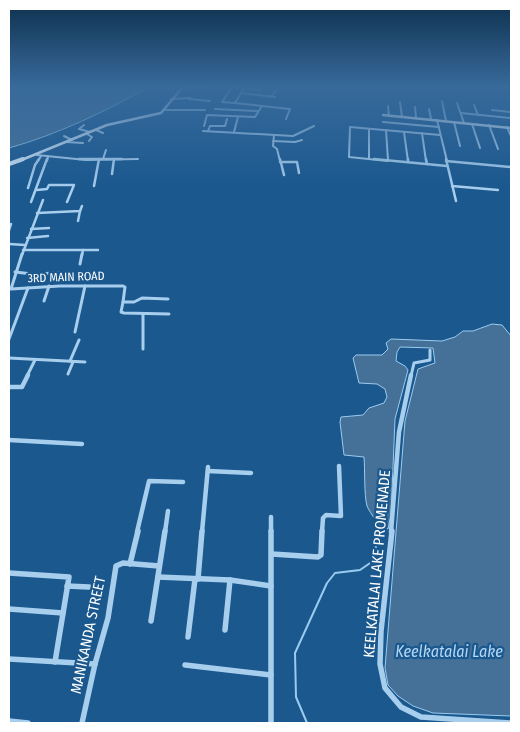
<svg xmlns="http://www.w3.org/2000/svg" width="520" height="732" viewBox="0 0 520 732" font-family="'Fira Sans Condensed',sans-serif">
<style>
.water{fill:#457198;stroke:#9acbf0}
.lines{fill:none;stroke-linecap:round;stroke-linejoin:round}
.stream-far1{stroke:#9acbf0;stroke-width:1}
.stream{stroke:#9acbf0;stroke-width:2}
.street-far4{stroke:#a8ceee;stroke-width:2}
.street-far3{stroke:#a8ceee;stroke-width:2.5}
.street-far2{stroke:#a8ceee;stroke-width:3}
.street-far1{stroke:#a8ceee;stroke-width:4.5}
.street{stroke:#a8ceee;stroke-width:5.5}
.secondary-far1{stroke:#d5e8fa;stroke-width:2.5}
.secondary{stroke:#d5e8fa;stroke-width:4}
.labels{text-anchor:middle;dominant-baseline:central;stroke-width:4.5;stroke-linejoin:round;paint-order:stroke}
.street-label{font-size:12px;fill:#fff;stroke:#1a588e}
.near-street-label{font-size:15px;fill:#fff;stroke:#1a588e}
.near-water-label{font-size:16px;font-style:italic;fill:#b4d8f5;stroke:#1a588e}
</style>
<rect width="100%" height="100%" fill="#1a588e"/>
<g class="water">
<path d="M9,86H151C106,111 59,134 9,148Z"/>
<path d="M492,324L502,325L511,336V716L433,713L413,706L398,696L388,685L385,668L405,421L418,369L435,363L433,348L400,347L397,352L396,361L405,366L408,370L395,419L391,515L388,529C380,528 370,513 367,506C364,495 365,469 364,457L344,455L340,422L341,417L363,415L369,408L384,403L387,397L385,389L377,384L359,383L353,358L356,355H382L388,349L386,343L391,339L442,341L455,337L463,331H473Z"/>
</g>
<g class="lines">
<path class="stream-far1" d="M378,524L379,532"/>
<path class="stream" d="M307,723L296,697L295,653L327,583L335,573L360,570L373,561L379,531"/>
<g class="street-far4">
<path d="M226,86L261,90"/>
<path d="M232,87L222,102L235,103L244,88"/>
<path d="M241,93L275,97"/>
<path d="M271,97L276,90"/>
<path d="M171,99L190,98"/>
<path d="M189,99L210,101"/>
<path d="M442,101L446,121"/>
<path d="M400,102L402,117"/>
<path d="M457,103L464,123"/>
<path d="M474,105L478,115"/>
<path d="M262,106L290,109L286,119"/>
<path d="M388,106L389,116"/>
<path d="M415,107L416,118"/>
<path d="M215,109L258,111"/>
<path d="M429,109L431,119"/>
<path d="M164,110H205"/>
<path d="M492,110L511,112"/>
<path d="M461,113L511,118"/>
<path d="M437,120L447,161"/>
<path d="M383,122L439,127"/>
<path d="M454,122L460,146"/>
<path d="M472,124L480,148"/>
<path d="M84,125L79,129L90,132"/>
<path d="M489,125L498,149"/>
<path d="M204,126L207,115L255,117L262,106L235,103"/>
<path d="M507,127L511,136"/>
<path d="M369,129V159"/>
<path d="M96,130L103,133"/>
<path d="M386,130L388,160"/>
<path d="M203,131L293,136L314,126"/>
<path d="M208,131L210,126H225L227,119"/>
<path d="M234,132L238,117"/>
<path d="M404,132L408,161"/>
<path d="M422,133L426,161"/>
<path d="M87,134L92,137L89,141"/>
<path d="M274,135L273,146L277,149L280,161"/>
<path d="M64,136L72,140"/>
<path d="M273,141L295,142L302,140"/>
<path d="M66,142L83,143"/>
<path d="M37,155L86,160L138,159"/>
<path d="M103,159L106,150"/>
<path d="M38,161L41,156"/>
<path d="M47,161L48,157"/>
<path d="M388,161L349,157L350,127L440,135"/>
</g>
<g class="street-far3">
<path d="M79,159H122"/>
<path d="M280,159L284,175"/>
<path d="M374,159L447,166"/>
<path d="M408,159V162"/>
<path d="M426,159L427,164"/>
<path d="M446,159L456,201"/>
<path d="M446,161L511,167"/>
<path d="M280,162H297L299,173"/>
<path d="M112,174L114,159"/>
<path d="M94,186L99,159"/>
<path d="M452,186L498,190"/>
<path d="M28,188L35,165L39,159"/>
<path d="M37,190L47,189L49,185H74L67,202"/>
<path d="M31,202L47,159"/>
<path d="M37,213L80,211L82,206"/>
<path d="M78,221L80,211"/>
<path d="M31,229L49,228"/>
<path d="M9,230L11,224"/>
<path d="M27,238L48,236"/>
<path d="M9,244L25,245"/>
<path d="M23,250H98"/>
<path d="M22,255L43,200"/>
<path d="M82,255L83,250"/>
</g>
<g class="street-far2">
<path d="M22,254L11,289L60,286H123L125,287L123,302H134L142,298L168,299"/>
<path d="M80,264L82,254"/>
<path d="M15,272L32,274L58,273"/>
<path d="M44,301L49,286"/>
<path d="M123,302L121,312L124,313L169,314"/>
<path d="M143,314V349"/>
<path d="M75,332L85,286"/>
<path d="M9,339L28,288"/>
<path d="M9,358L85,362"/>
<path d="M70,361L79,340"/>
<path d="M68,374L73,362"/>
<path d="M27,376L35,360"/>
<path d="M411,376L414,363L430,360V350"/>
</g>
<g class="street-far1">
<path d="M9,387H22L28,375"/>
<path d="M9,440L82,444"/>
<path d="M208,471L251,473"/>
<path d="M271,517V532"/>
<path d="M137,532L149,481L183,482"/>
<path d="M165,532L168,511"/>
<path d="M202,532L208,467"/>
<path d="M322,532L323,518L326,515L341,516L339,466"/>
<path d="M391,532L399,432L411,375"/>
</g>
<g class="street">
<path d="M271,531V723"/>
<path d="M392,531L381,631L380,664L385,688L401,707L421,717L511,723"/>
<path d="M272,554L318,557L321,555L322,531"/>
<path d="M130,564L138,531"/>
<path d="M9,573L69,577L55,662"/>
<path d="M158,577L230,580L271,586"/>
<path d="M198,579L202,531"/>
<path d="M67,586L89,587"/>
<path d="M9,609L63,613"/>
<path d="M151,621L165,531"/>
<path d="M225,630L230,580"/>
<path d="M188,637L195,579"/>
<path d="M9,659L95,664"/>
<path d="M185,665L271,675"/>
<path d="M9,721L28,723"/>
<path d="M82,723L95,664L108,618L116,566L123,563L159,566"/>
</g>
<g class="secondary-far1">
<path d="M383,115L511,128"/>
<path d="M19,161L107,125L161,113L182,88L214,86"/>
</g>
<path class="secondary" d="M9,164L23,159"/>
</g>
<linearGradient id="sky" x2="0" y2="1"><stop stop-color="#0e304e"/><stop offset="0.46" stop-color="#386a9b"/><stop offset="1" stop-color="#386a9b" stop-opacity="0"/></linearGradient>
<rect width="520" height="189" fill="url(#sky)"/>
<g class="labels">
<g class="street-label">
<text transform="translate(66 277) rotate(-2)">3RD MAIN ROAD</text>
</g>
<g class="near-street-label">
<text transform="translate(377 564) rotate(-85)">KEELKATALAI LAKE PROMENADE</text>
<text transform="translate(88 635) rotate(-78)">MANIKANDA STREET</text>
</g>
<g class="near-water-label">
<text x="449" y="651">Keelkatalai Lake</text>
</g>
</g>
<rect width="520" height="732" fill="none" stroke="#ffffff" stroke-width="20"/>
</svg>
